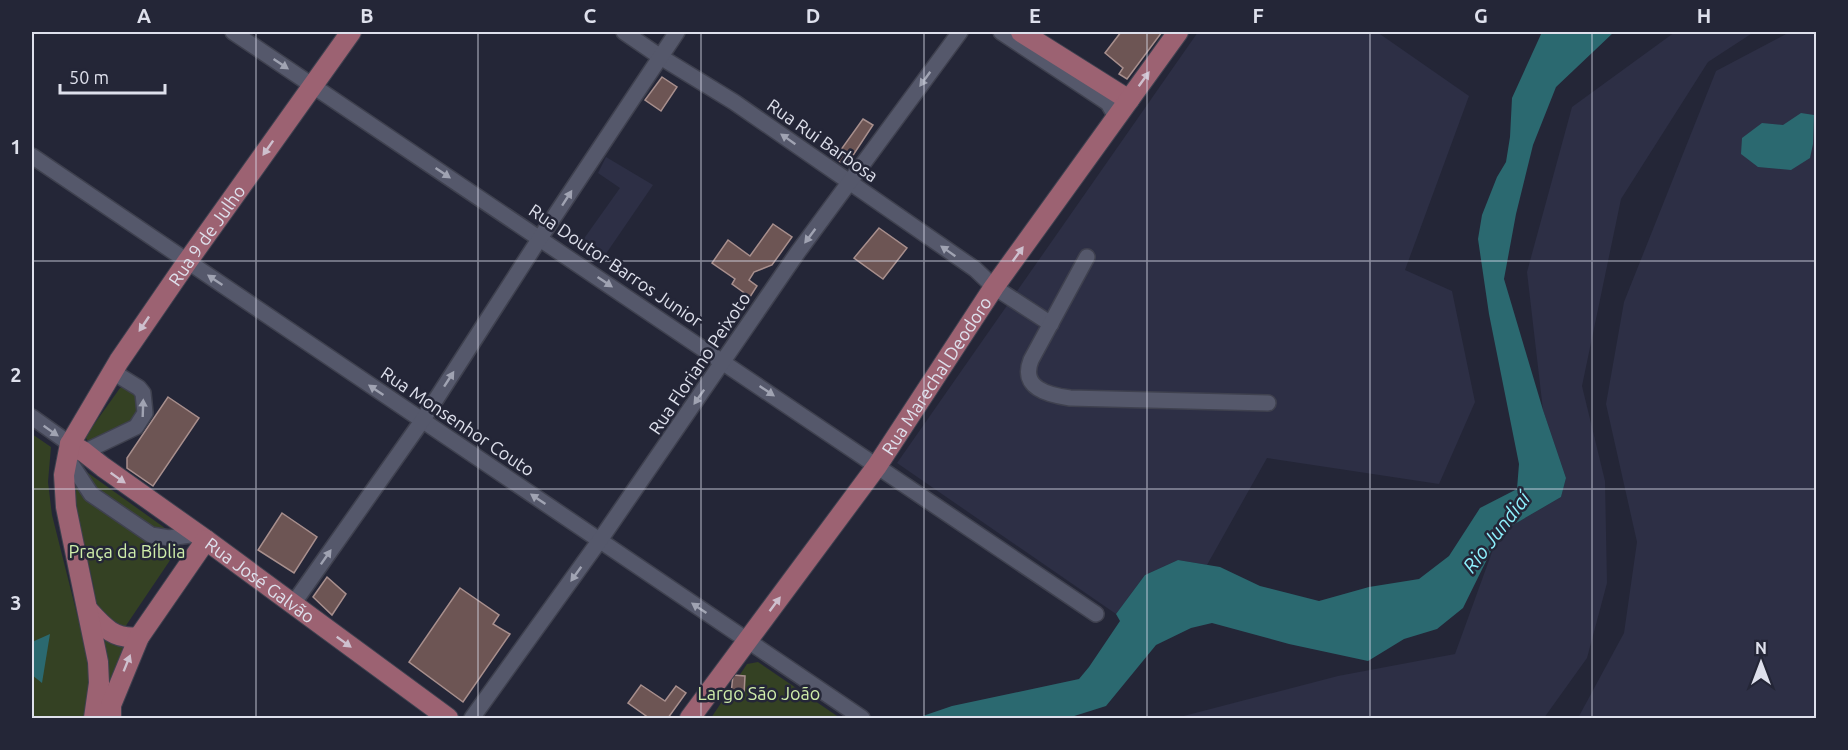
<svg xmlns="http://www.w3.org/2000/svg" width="1848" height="750" viewBox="0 0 1848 750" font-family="Ubuntu,sans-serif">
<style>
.built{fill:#2d2f45}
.green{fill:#344123}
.water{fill:#2b6970}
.building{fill:#6d5554;stroke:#a88f8d;stroke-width:1.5}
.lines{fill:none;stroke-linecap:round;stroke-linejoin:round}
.minor-casing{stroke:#3f414f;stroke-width:18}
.major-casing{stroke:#3f414f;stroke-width:22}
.minor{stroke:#55586b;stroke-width:15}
.major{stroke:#9c6272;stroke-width:20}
.oneway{fill:#a0a3b2}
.oneway2{fill:#cec0ce}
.grid{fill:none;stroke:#dee0ec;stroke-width:1.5;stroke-opacity:0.55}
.labels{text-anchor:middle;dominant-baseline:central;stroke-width:5;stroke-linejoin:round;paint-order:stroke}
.street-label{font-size:18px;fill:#dee0ec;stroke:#242637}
.park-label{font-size:18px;fill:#cfedaa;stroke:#242637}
.water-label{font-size:20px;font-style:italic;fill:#8ef0fd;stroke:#242637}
.neatline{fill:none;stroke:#dee0ec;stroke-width:2}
.grid-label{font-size:20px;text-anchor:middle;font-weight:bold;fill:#dee0ec}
</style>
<rect width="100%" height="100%" fill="#242637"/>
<g class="built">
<path d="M1198,32H1377L1469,96L1405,270L1452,291L1475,402L1439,484L1267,458L1207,565L1178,560L1145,575L1116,614L897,463Z"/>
<path d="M1675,32H1754L1708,62L1621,199L1582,386L1605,481L1607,583L1587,658L1544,718H1176L1338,676L1455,654L1496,541L1513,525L1561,497L1566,478L1543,410L1527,272L1572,107Z"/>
<path d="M1790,32H1816V718H1578L1624,633L1637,542L1606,404L1624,302L1716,71Z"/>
<path d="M606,157L653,185L601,261L578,247L620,188L598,173Z"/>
</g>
<g class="green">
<path d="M125,386L134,391C136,397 138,404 137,410C132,428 103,434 88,441L85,437L120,388Z"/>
<path d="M32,434L51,447L48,482L52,515L92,674L88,718H32Z"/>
<path d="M73,465H77L183,541L125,627L124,648L101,717L91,599L94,588L82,534L75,531Z"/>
<path d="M758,662L840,718H711L747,664Z"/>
</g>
<g class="water">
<path d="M1542,32H1614L1556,87L1533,145L1516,214L1504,279L1543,410L1566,478L1561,497L1513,525L1496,541L1463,608L1437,629L1404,639L1368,661L1289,644L1212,623L1191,628L1156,645L1106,706L1068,718H917L952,706L1079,679L1089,667L1120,621L1116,614L1145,575L1178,560L1220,567L1260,586L1319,601L1369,587L1419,579L1449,556L1480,508L1517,489L1519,464L1489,314L1478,239L1482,215L1497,177L1506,162L1510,137L1512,98Z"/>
<path d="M1801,113L1814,115L1813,144L1810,158L1791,170L1758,167L1741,154L1742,138L1762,123L1783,125Z"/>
<path d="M50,634L42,683L32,675V642Z"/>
</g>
<g class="building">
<path d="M1121,32H1162L1127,79L1119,74L1123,68L1105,53Z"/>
<path d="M662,77L677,87L661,111L645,100Z"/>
<path d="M863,119L873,125L846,166L835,158Z"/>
<path d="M773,224L792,237L772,265L754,272L749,280L757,286L750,297L732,284L735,279L712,263L728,240L750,256Z"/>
<path d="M879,228L907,248L883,279L854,258Z"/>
<path d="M168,397L199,418L153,486L127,468V458Z"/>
<path d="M282,513L317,537L294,573L258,550Z"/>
<path d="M327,577L346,594L332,615L313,597Z"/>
<path d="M460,588L499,615L493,624L510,634L463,702L409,662Z"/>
<path d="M733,675L745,676L744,695L731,694Z"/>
<path d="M641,685L665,701L676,686L686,693L668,718H649L628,703Z"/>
</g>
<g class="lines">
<g class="minor-casing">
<g id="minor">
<path d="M233,32L1096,614"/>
<path d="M624,32L659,56L734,102L975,269L994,287L1051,324"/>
<path d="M1001,32L1108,103L1116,117"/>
<path d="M32,156L862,718"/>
<path d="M1087,257L1031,360C1020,388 1048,395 1070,398L1268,403"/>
<path d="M32,417L70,444"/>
<path d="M84,452L136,427L145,413L143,393L139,388L113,372"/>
<path d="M68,459L91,494L151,535L169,538L197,534"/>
<path d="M293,604L422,421L540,238L677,32"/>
<path d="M472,718L600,540L798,252L960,32"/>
</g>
</g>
<g class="major-casing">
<g id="major">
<path d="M1021,32L1129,100"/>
<path id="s1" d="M70,444L84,452L103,467L206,540L448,718"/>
<path d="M88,610C104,628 115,640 139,637"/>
<path id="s2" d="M94,718L99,683L98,662L66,507L64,475L70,444L119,361L187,262L351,32"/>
<path d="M111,718V705L139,637L206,540"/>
<path id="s3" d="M690,718L877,466L994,287L1178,32"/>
</g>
</g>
<use href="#minor" class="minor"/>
<use href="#major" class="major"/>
</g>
<defs><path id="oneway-solid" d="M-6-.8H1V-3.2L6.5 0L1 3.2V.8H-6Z" transform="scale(1.5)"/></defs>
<g class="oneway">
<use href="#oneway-solid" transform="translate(281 64) rotate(34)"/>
<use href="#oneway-solid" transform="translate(925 79) rotate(126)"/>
<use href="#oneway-solid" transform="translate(788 139) rotate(-145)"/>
<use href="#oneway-solid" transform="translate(443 173) rotate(34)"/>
<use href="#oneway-solid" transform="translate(567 198) rotate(-57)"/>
<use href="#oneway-solid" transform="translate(810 236) rotate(127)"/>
<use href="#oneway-solid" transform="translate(948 251) rotate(-145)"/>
<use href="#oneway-solid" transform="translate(215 280) rotate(-146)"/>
<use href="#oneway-solid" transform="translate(605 282) rotate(34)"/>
<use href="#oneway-solid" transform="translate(449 379) rotate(-57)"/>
<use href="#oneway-solid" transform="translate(376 390) rotate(-146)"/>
<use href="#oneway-solid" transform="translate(767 391) rotate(34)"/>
<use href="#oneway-solid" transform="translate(699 397) rotate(125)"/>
<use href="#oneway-solid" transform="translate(143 408) rotate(-88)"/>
<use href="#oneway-solid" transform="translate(51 431) rotate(35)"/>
<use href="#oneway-solid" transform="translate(538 499) rotate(-146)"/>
<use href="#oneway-solid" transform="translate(326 557) rotate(-55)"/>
<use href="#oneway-solid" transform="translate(576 574) rotate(126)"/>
<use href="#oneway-solid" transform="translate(699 608) rotate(-146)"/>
</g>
<g class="oneway2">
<use href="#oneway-solid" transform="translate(1144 79) rotate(-54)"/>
<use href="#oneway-solid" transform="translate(268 148) rotate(125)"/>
<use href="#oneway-solid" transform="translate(1018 254) rotate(-54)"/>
<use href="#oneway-solid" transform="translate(144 324) rotate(124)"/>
<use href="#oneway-solid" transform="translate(118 478) rotate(35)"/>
<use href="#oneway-solid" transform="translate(775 604) rotate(-53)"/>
<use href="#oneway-solid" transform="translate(344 642) rotate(36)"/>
<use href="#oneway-solid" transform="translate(127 663) rotate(-68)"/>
</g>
<path class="grid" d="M256,32V718M478,32V718M701,32V718M924,32V718M1147,32V718M1370,32V718M1592,32V718M32,261H1816M32,489H1816"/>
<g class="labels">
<g class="street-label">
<text transform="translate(823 140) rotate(35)">Rua Rui Barbosa</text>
<text stroke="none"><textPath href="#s2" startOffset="528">Rua 9 de Julho</textPath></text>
<text transform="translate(616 265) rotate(34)">Rua Doutor Barros Junior</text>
<text transform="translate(699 363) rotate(-56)">Rua Floriano Peixoto</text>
<text stroke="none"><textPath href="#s3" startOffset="422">Rua Marechal Deodoro</textPath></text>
<text transform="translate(458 421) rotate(34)">Rua Monsenhor Couto</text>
<text stroke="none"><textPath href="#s1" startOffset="234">Rua José Galvão</textPath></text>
</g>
<g class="park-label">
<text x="127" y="551">Praça da Bíblia</text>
<text x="759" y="693">Largo São João</text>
</g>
<g class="water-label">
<text transform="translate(1496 532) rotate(-52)">Rio Jundiaí</text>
</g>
</g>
<rect width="1848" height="750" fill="none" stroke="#242637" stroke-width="66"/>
<g transform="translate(1761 663)" stroke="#242637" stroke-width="4.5" paint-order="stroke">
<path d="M0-4.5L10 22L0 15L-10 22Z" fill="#dee0ec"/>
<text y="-9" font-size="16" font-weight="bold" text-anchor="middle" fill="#dee0ec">N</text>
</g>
<path d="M60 84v9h105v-9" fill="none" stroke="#dee0ec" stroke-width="3"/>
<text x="69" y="84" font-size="18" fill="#dee0ec" stroke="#242637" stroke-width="4.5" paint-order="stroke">50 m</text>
<rect x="33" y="33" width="1782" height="684" class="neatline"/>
<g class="grid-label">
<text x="144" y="23">A</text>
<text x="367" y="23">B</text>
<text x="590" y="23">C</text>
<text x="813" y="23">D</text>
<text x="1035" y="23">E</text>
<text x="1258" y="23">F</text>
<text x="1481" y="23">G</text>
<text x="1704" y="23">H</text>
<text x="16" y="154">1</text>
<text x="16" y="382">2</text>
<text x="16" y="610">3</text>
</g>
</svg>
